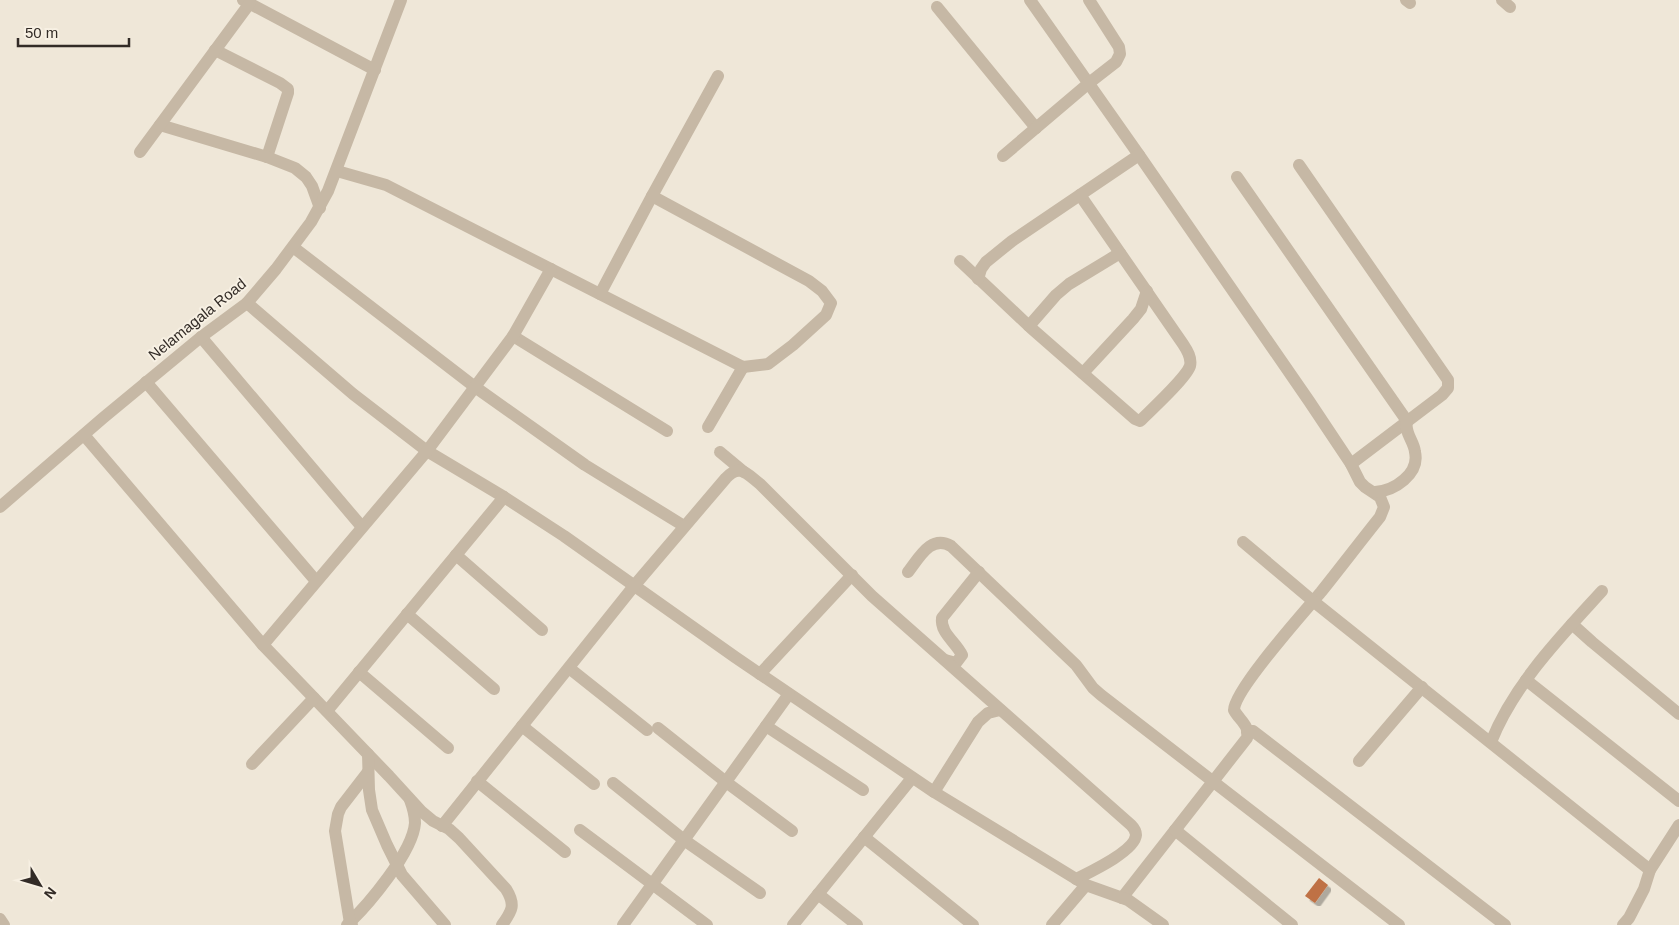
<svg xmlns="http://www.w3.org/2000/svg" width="1679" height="925" viewBox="0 0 1679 925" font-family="Arial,sans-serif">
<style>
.building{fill:#bf7145;filter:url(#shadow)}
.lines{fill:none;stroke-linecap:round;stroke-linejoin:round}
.minor{stroke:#c6b8a5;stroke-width:12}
.tertiary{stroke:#c6b8a5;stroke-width:12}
.labels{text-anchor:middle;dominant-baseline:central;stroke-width:4;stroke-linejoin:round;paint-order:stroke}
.street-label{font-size:15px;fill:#322b26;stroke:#f7f0e3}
</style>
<defs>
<filter id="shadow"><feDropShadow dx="4.5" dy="4.5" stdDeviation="0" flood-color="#0004"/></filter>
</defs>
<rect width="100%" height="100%" fill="#efe7d8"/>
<path class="building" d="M1319,878L1328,885L1315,903L1305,896Z"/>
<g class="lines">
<g class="minor">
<path d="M243,0L375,70"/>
<path d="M1030,0L1139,155L1309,401L1351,464L1360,482L1365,487L1380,497L1384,507L1380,517C1360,542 1341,567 1321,592C1305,611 1234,690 1234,710C1239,720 1250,725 1247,738L1122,898"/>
<path d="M1406,0L1410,3"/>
<path d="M1502,0L1510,7"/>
<path d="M937,7L1036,128"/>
<path d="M215,50L280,83L288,89V93L267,157"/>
<path d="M160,125L267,157L295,168L306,177L312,186L320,208"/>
<path d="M140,152L250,3"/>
<path d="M1003,156L1089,83L1116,62L1120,54L1119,47L1089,0"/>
<path d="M1299,165L1448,380V388L1442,395L1351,464"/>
<path d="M337,171L386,185L743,367L768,364L793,345L826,315L831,303L822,291L809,281L652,196"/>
<path d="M1237,177L1407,421C1404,433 1414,441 1415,452C1420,474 1394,491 1375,492"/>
<path d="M293,247L475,387L585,465L684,526"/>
<path d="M960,261L1031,328L1135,419L1140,421C1151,410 1186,378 1190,366C1192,358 1187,350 1183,344L1080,195"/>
<path d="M978,279L981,269L986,262L1012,241L1139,155"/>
<path d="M600,294L652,196L718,76"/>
<path d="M247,303L353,394L427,451L504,497L564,536L735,657L934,792L1086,885L1128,900L1163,925"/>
<path d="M1029,326L1056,295L1069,284L1120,253"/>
<path d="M513,336L667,431"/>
<path d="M201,337L362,527"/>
<path d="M1083,373L1133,319L1141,309L1147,291"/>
<path d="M146,382L316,581"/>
<path d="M708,427L743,367"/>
<path d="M84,435L263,645L389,776L421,811L433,821L449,829L459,838L506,889C516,905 512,911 502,925"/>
<path d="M720,452L744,472"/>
<path d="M1243,542L1313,601L1650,870"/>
<path d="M456,555L542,630"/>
<path d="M908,572C919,558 931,534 951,546L1076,665L1093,688L1101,695L1399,925"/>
<path d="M407,614L494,689"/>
<path d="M1572,624L1592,642L1679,714"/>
<path d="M263,645L427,451L513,336L551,269"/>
<path d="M945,660L956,663L962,655C956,642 940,633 942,618L979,572"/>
<path d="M569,668L647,730"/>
<path d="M359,672L448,748"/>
<path d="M760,674L852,575"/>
<path d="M1526,680L1679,801"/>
<path d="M327,711L504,497"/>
<path d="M522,726L594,784"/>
<path d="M766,726L863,790"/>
<path d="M658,728L726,782L792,831"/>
<path d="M1247,732L1253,731L1505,925"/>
<path d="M1491,742C1514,684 1561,636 1602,591"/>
<path d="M368,754L369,790L372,810L387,845L402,875L445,925"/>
<path d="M1359,761L1422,687"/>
<path d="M252,764L314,698"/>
<path d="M477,781L565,852"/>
<path d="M613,783L684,840L760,893"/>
<path d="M934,792L978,722L988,713L1000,710"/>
<path d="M442,826L634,586L726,478C740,463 747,474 760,484L872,596L1131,825C1134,828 1136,831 1136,835C1135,851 1090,872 1076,879"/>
<path d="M580,830L707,925"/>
<path d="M1175,830L1292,925"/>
<path d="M864,837L973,925"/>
<path d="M818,894L857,925"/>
<path d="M0,919L4,925"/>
<path d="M347,925C368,905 413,852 415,823C415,815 413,808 410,800"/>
<path d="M352,925L350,923L335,831L338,814L341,807L368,772"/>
<path d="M623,925L789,694"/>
<path d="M793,925L912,778"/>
<path d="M1052,925L1086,885"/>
<path d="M1623,925L1629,918L1644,889L1650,870L1679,825"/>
</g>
<path class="tertiary" d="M0,507L103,418L201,337L247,303L276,269L311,222L328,191L401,0"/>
</g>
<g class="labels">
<g class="street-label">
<text transform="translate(197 319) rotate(-39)">Nelamagala Road</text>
</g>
</g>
<g transform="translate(40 885) rotate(128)" stroke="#f7f0e3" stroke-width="4" paint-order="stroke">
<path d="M0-4L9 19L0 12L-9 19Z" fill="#322b26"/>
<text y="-8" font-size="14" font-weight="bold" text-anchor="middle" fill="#322b26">N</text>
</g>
<path d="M18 38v8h111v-8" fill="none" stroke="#322b26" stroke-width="2.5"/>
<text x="25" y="38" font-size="15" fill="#322b26" stroke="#f7f0e3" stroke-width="4" paint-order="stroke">50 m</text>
</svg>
